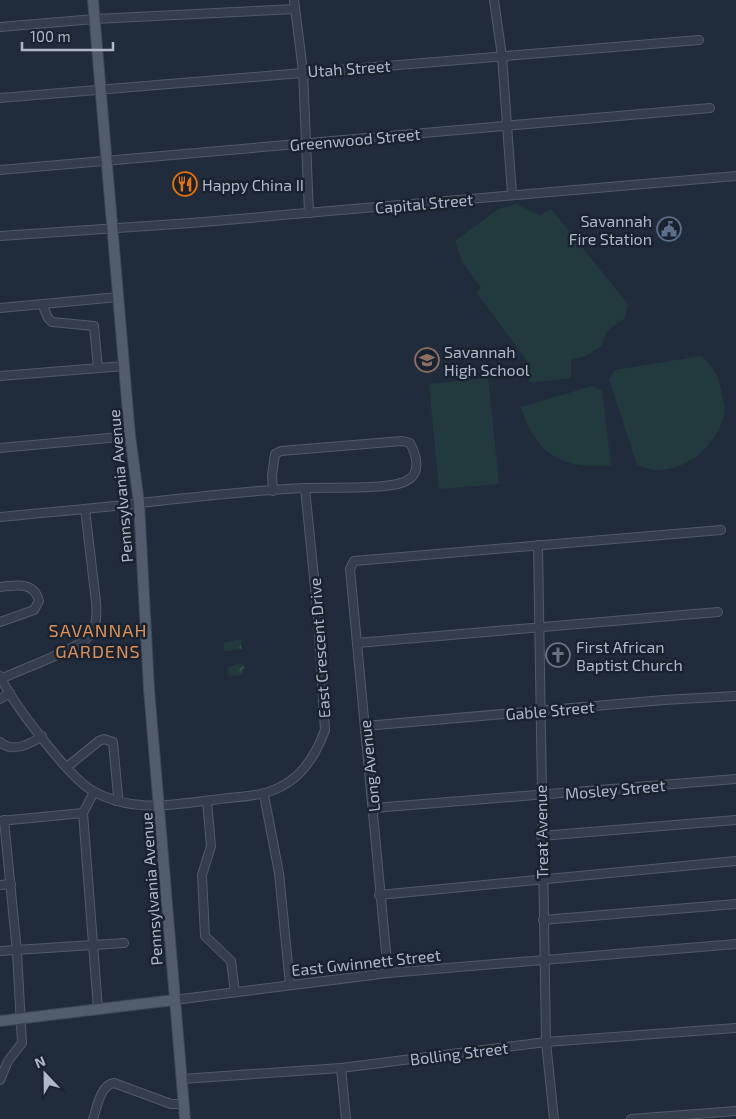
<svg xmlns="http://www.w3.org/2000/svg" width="736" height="1119" viewBox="0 0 736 1119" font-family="'Exo 2',sans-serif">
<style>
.forest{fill:url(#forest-crowns)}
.pitch{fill:#223a3d}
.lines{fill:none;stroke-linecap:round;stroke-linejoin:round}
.minor-casing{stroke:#515b69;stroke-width:10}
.major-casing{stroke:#3d4755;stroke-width:12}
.minor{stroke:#343e4c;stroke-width:8}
.major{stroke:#515d6c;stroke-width:10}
.labels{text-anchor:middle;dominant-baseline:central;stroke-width:5;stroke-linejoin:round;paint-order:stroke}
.street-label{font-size:16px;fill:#aeb8c8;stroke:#192330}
.poi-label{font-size:16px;fill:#aeb8c8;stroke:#192330;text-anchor:start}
.neighbourhood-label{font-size:18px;letter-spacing:1px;fill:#dd8f55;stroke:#192330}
</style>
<defs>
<pattern id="forest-crowns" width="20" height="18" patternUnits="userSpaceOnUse" patternTransform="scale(1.25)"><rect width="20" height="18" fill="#223a3d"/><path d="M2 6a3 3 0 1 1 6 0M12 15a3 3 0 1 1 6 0" fill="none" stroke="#405458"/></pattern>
</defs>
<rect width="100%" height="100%" fill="#202c3c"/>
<g class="forest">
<path d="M241,639L242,649L224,651V643Z"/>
<path d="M240,663L245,666L242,675L229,676L227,668Z"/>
</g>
<g class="pitch">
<path d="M515,204L540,215L551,209L628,304L625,318L607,331L601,346L586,356L571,360V378L529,383L527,361L476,292L481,288L462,261L455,241L498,209Z"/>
<path d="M701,356C714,366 720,380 722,395C723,401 726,409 724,414C717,445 688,471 655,470C649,469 642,467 637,465L609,379L615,370Z"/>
<path d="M488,378L499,484L439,489L429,384Z"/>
<path d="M592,386L602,391L611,465C561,470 536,454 521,407Z"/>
</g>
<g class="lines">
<g class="minor-casing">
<g id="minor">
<path d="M294,0L303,71L309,213"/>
<path d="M494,0L502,56L512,194"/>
<path d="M0,27L95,19L295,9"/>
<path d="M0,98L699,40"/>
<path d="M0,170L710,108"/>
<path d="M0,236L191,223L736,176"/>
<path d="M42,304L48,318L52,322L94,326L98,368"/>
<path d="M0,308L118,297"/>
<path d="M0,376L124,366"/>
<path d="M0,448L130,436"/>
<path d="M0,517C47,512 93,509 140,503C195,497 250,490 306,488C330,487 383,490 404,482C422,475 417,456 410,443L402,441L281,451L275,454L272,476L273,491"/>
<path d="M538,545L546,1042L554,1119"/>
<path d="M0,587C16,585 34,581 39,601L34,610L0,622"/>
<path d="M357,643L718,612"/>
<path d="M0,676C12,702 69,778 93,791C133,814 176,804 220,799C241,796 263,797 282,786C304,775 317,752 325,730L318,617L305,488"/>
<path d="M1,679C19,670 81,648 89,636C97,626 97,614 96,602L85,509"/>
<path d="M0,699L10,693"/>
<path d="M365,726L664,700L735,696"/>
<path d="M0,742C13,753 29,745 42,736"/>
<path d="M67,767L99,741L104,739L113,742L118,796L116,801"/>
<path d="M94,792L83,813L98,1009"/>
<path d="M264,795L279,873L290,985"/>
<path d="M207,801L211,846L202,875L205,936L231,961L235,992"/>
<path d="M374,808L736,779"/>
<path d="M0,821L83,813"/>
<path d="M541,836L736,820"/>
<path d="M0,885L11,884"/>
<path d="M379,895L736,861"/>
<path d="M543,920L736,904"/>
<path d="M0,951L124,943"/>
<path d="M388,973L350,569L354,561L721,530"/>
<path d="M174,1000L388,973L736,944"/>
<path d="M341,1068L346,1119"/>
<path d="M182,1079L341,1068L546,1042L736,1028"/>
<path d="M0,1080L8,1061L22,1043L17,952L4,820"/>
<path d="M93,1119C97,1108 100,1085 114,1083L171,1104H184"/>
<path d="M631,1119L736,1111"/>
</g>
</g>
<g class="major-casing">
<g id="major">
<path d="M93,0L130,436L139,503L149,689L185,1119"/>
<path d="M0,1021L174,1000"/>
</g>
</g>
<use href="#minor" class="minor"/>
<use href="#major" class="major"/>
</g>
<defs>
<g id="restaurant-ring" transform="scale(1.25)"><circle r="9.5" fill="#192330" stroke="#e8710a" stroke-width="1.5"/><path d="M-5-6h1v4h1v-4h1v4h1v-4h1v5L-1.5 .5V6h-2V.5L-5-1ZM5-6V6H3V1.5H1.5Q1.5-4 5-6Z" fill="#e8710a"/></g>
<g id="civic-ring" transform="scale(1.25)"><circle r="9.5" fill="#192330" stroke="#5c6f8a" stroke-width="1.5"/><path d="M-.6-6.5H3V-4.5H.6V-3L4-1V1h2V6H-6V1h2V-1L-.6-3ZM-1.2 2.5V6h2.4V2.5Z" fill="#5c6f8a"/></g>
<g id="school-ring" transform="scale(1.25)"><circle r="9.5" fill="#192330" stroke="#8d6e63" stroke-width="1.5"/><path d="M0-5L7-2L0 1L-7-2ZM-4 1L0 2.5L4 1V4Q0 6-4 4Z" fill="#8d6e63"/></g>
<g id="church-ring" transform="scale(1.25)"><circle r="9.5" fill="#192330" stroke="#6b7280" stroke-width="1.5"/><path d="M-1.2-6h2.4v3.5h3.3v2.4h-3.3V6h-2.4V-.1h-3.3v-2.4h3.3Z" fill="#6b7280"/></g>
</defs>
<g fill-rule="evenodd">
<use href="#restaurant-ring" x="185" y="184"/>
<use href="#civic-ring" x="669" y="229"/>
<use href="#school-ring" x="427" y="360"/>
<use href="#church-ring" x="558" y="655"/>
</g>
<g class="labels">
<g class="street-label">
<text transform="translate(349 68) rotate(-4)">Utah Street</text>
<text transform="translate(355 139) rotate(-5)">Greenwood Street</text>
<text transform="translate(424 203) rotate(-5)">Capital Street</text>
<text transform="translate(120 486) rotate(-95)">Pennsylvania Avenue</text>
<text transform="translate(319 648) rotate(-94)">East Crescent Drive</text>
<text transform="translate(550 710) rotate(-5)">Gable Street</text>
<text transform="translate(369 766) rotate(-96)">Long Avenue</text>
<text transform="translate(615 789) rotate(-5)">Mosley Street</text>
<text transform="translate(541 832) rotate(-91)">Treat Avenue</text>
<text transform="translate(151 889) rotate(-94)">Pennsylvania Avenue</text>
<text transform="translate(366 962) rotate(-6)">East Gwinnett Street</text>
<text transform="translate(459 1053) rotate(-7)">Bolling Street</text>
</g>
<g class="poi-label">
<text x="202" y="184">Happy China II</text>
<text x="652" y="220" text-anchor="end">Savannah<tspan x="652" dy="18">Fire Station</tspan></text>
<text x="444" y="351">Savannah<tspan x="444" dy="18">High School</tspan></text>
<text x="576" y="646">First African<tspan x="576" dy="18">Baptist Church</tspan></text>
</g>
<g class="neighbourhood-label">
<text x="98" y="630">SAVANNAH<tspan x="98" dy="21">GARDENS</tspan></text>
</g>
</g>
<g transform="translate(45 1074) rotate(338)" stroke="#192330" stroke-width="4" paint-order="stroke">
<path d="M0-4L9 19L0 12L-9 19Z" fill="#aeb8c8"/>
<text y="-8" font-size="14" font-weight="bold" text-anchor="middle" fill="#aeb8c8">N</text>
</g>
<path d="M22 42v8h91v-8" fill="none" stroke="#aeb8c8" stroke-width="2.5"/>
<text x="30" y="42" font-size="15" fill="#aeb8c8" stroke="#192330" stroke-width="4" paint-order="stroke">100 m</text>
</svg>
